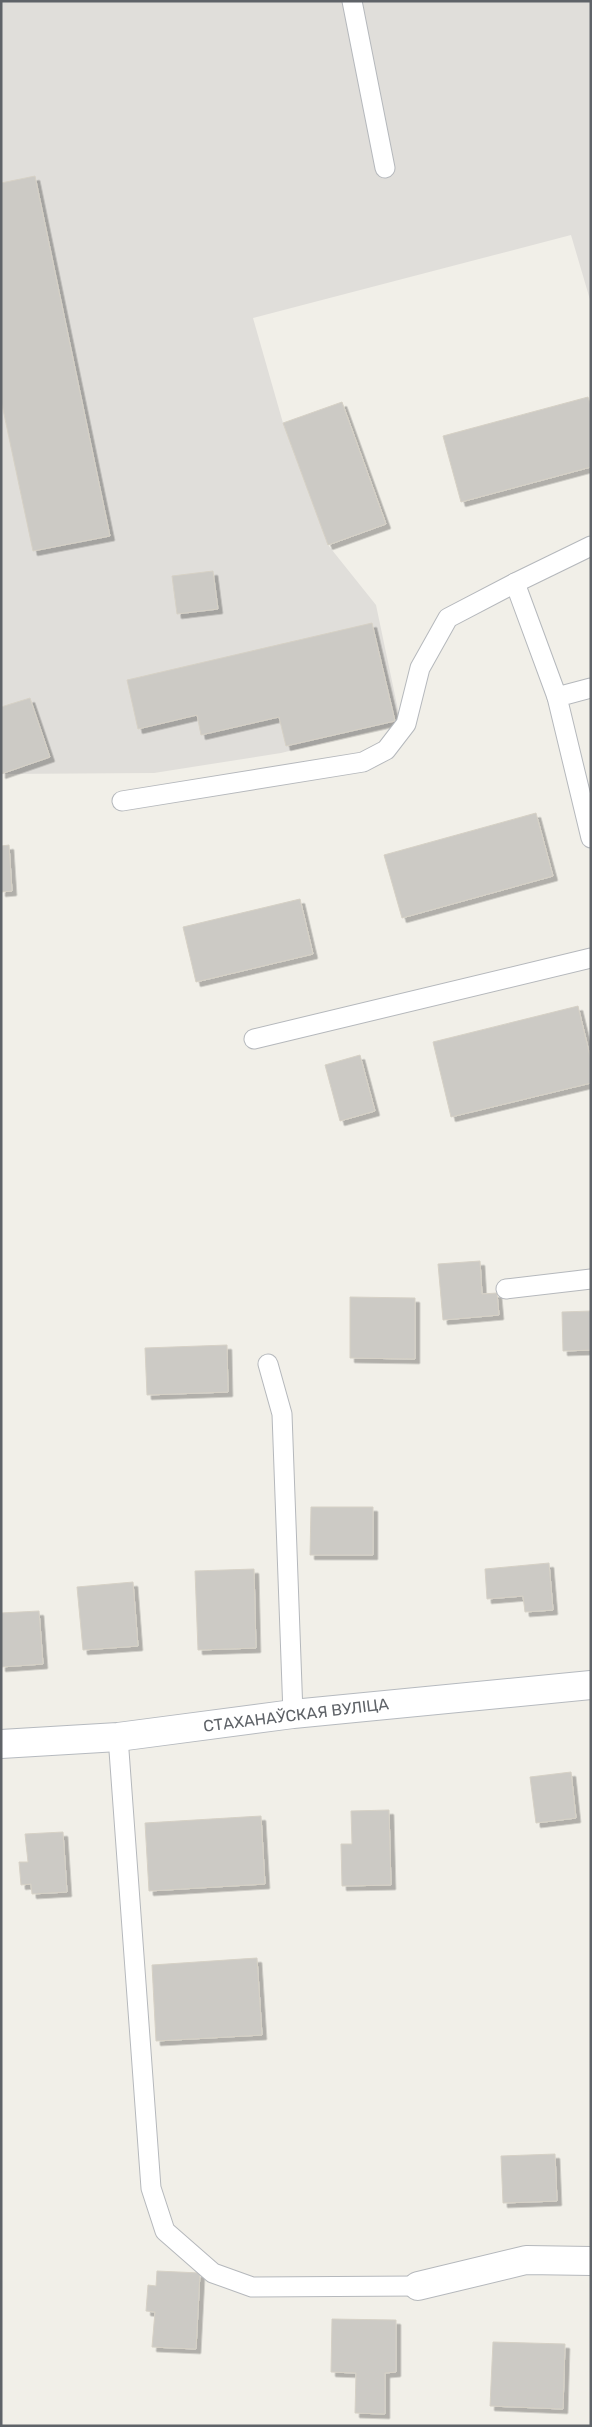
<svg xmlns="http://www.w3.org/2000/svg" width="592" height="2427" viewBox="0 0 592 2427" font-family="Rubik,sans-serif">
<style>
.industrial{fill:#e0deda}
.building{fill:#cccac5;stroke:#d6d1c6;filter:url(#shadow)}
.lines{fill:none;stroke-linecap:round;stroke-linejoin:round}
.lane-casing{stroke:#b5b8bc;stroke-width:21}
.street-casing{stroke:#b5b8bc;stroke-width:30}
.secondary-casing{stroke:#b6babf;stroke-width:30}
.lane{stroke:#fff;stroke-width:19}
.street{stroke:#fff;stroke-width:28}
.secondary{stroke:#fff;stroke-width:28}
.labels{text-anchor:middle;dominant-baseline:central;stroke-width:5;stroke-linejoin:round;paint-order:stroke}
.street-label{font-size:16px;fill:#5f6368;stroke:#fff}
</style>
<defs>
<filter id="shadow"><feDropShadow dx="4.5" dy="4.5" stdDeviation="0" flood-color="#0004"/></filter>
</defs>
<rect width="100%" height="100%" fill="#f1efe8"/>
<path class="industrial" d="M1,1H591V303L571,235L253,318L283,423L328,545L376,605L401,724L281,753L154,773L1,774Z"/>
<g class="building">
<path d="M35,176L110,536L33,551L1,400V183Z"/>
<path d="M588,397L591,406V467L461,502L443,436Z"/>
<path d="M342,402L386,524L328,545L283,423Z"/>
<path d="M213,571L218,609L177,614L172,576Z"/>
<path d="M372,623L395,721L286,746L279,717L201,735L197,715L138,729L127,680Z"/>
<path d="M30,698L50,757L1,774V707Z"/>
<path d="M536,813L553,876L402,918L384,855Z"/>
<path d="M9,845L12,891L1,892V846Z"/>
<path d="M300,899L313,954L196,982L183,927Z"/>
<path d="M578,1006L591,1060V1083L451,1117L433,1042Z"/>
<path d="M360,1055L375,1111L340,1121L325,1065Z"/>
<path d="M480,1261L482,1294L497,1293L499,1315L443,1320L438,1264Z"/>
<path d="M350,1297L415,1298V1359L350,1358Z"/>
<path d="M591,1311V1350L563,1351L562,1312Z"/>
<path d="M227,1345L228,1392L147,1395L145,1348Z"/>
<path d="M311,1507H373V1555H310Z"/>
<path d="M549,1563L553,1610L525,1612L523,1596L487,1599L485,1569Z"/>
<path d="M254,1569L256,1648L198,1650L195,1571Z"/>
<path d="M133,1582L138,1646L83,1650L77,1587Z"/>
<path d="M39,1611L43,1664L1,1667V1613Z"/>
<path d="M571,1772L576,1818L536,1823L530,1777Z"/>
<path d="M389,1810L391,1885L342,1886L341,1844H352L351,1811Z"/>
<path d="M261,1816L265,1884L149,1891L145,1823Z"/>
<path d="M63,1832L67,1892L32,1894L31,1884L21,1885L19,1862H28L25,1834Z"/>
<path d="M257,1958L262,2035L156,2041L152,1965Z"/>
<path d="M555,2154L557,2201L503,2203L501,2156Z"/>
<path d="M157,2271L200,2273L196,2349L152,2347L155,2312L146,2311L148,2285L156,2286Z"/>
<path d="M332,2319L396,2320V2372L385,2373V2414L355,2413L356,2373L331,2372Z"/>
<path d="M493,2342L565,2344L563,2409L490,2406Z"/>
</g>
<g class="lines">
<g class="lane-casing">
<g id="lane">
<path d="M352,1L385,168"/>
<path d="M591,688L557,697L591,838"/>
<path d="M557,697L515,583L591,546"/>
<path d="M122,801L363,762L386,750L406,724L420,668L448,618L515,583"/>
<path d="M254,1039L591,958"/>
<path d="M506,1289L591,1279"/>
<path d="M268,1364L282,1414L293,1714"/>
<path d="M118,1737L151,2188L165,2231L213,2273L252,2287L418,2286"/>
</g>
</g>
<g class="street-casing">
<path id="street" d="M418,2286L526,2260L591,2261"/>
</g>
<g class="secondary-casing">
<path id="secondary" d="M1,1744L118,1737L293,1714L591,1685"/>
</g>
<use href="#lane" class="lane"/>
<use href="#street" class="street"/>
<use href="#secondary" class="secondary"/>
</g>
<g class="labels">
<g class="street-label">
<text transform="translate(296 1715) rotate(-7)">СТАХАНАЎСКАЯ ВУЛІЦА</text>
</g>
</g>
<rect width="592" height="2427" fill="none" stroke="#5f6368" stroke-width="5"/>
</svg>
